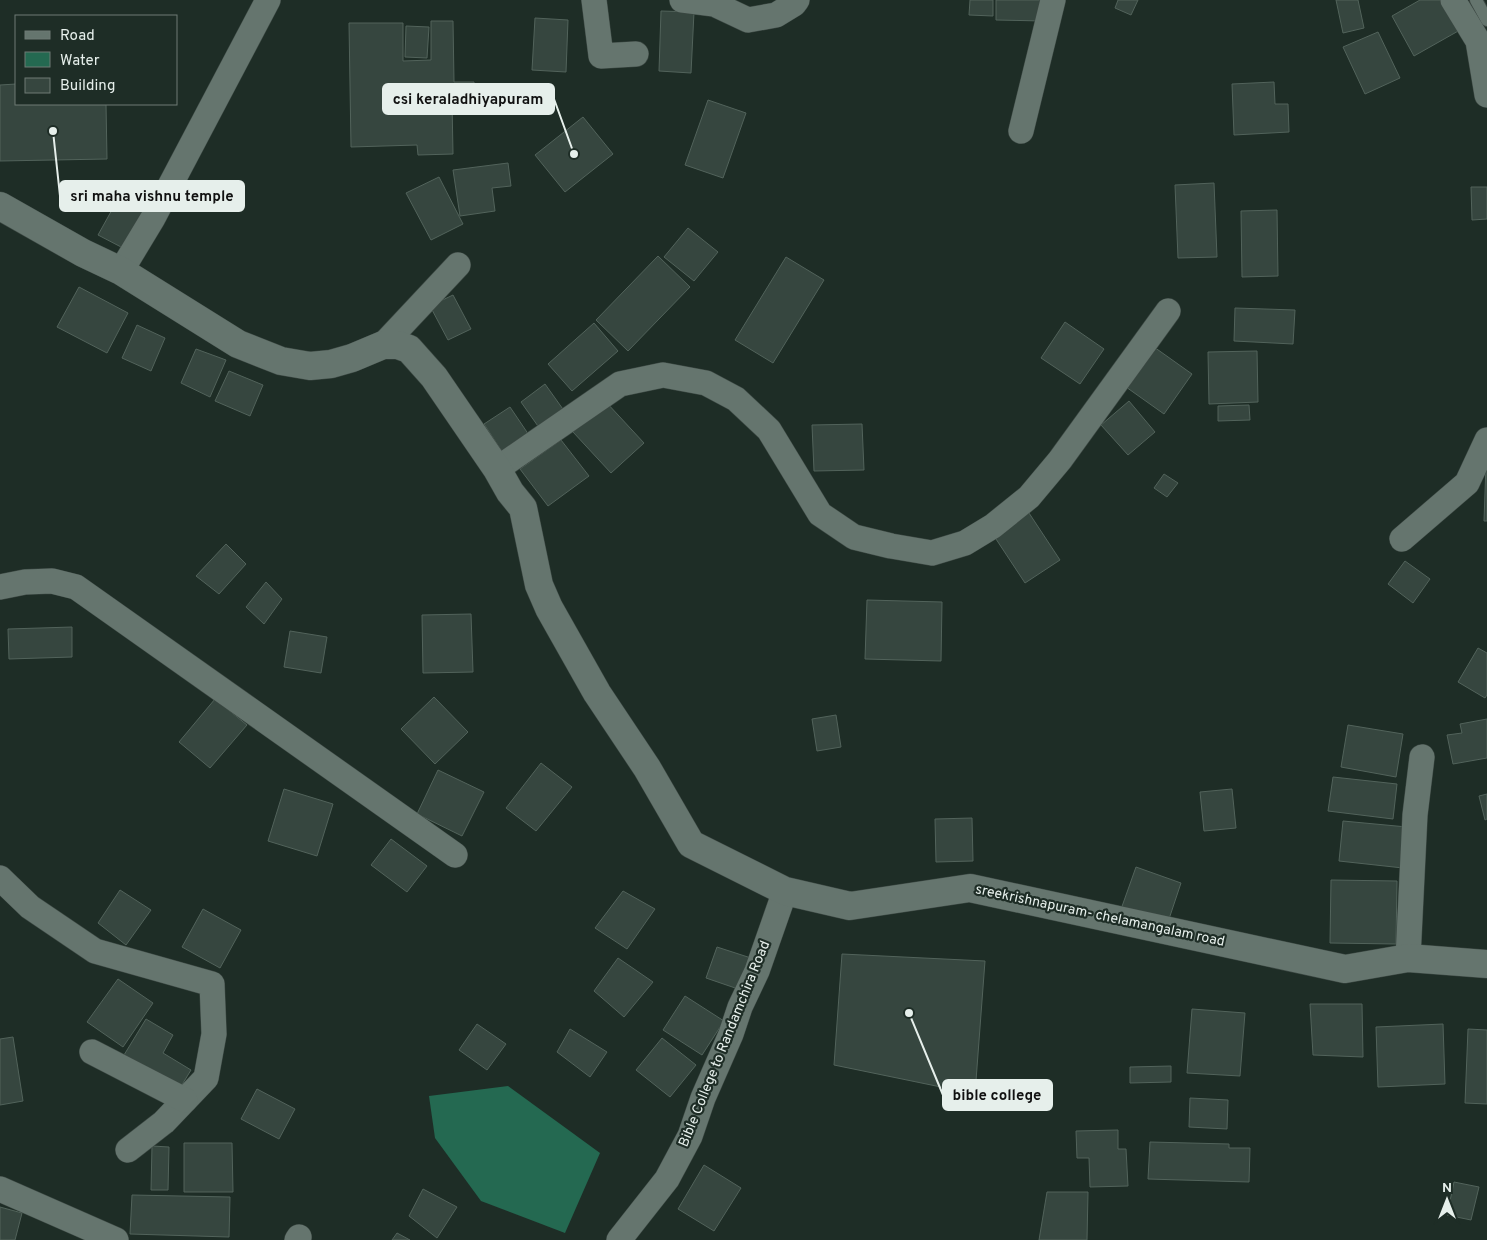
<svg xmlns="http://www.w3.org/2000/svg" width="1487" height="1240" viewBox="0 0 1487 1240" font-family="Overpass,sans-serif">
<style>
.water{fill:#246951}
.building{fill:#36463f;stroke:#52635b}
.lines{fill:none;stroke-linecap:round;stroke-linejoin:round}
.service-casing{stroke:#3d4944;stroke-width:14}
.minor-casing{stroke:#3d4944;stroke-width:26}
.tertiary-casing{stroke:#3d4944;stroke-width:29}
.service{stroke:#65756e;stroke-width:12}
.minor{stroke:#65756e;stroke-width:25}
.tertiary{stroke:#65756e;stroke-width:28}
.labels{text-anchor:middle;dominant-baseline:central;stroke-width:4.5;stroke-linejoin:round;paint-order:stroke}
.street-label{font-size:14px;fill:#e6efeb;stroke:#1e2d26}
.leader{fill:none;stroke:#e6efeb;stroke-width:2}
.callout-dot{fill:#e6efeb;stroke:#1e2d26;stroke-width:2}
.callout{fill:#e6efeb;stroke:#e6efeb;stroke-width:2}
.callout-label{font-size:15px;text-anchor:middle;font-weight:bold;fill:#111}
</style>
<rect width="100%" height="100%" fill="#1e2d26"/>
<path class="water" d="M508,1086L600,1153L565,1233L481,1201L435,1138L429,1096Z"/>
<g class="building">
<path d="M970,0H993V16L969,15Z"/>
<path d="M996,0H1044L1043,21L996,20Z"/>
<path d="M1118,0H1138L1131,15L1115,8Z"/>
<path d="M1336,0H1358L1364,28L1343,33Z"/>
<path d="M1420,0H1444L1460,30L1414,56L1392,16Z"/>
<path d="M661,11L694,12L691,73L659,71Z"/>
<path d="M535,18L568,20L566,72L532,70Z"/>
<path d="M431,21H453L454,82H474V100L452,101L453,154L418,155L417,145L351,147L349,23H403V61L431,60Z"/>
<path d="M406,26L429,27L427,58L405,57Z"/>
<path d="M1378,32L1400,78L1365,94L1343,47Z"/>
<path d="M1274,82L1275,104H1288L1289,132L1234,135L1232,84Z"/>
<path d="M16,84V104H106L107,159L0,161V85Z"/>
<path d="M708,100L746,113L723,178L685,165Z"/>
<path d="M583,117L613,154L565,192L535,155Z"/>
<path d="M508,163L511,186L492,188L495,211L460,216L453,170Z"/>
<path d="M439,177L463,224L431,240L406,193Z"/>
<path d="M128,181L153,195L123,248L98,235Z"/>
<path d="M1214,183L1217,257L1178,258L1175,185Z"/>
<path d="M1471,187H1487V219L1472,220Z"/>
<path d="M1277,210L1278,276L1242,277L1241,211Z"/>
<path d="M688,228L718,252L694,281L664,257Z"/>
<path d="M658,256L690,287L628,351L596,320Z"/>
<path d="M786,257L824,280L773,363L735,340Z"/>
<path d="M79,287L128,313L107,353L57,327Z"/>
<path d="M453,295L471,329L448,340L430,306Z"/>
<path d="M1235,308L1295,310L1293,344L1234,341Z"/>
<path d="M1065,322L1104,349L1080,384L1041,358Z"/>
<path d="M594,323L618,351L572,391L548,364Z"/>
<path d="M137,325L165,338L151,371L122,358Z"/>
<path d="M1154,347L1192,374L1164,414L1126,387Z"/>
<path d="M196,349L226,360L210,397L181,383Z"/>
<path d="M1257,351L1258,402L1209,404L1208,352Z"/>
<path d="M229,371L263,385L250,416L215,401Z"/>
<path d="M545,384L565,412L540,429L521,402Z"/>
<path d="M1129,401L1155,432L1128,455L1101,425Z"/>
<path d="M606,402L644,443L611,473L573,432Z"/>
<path d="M1249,405L1250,420L1218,421V406Z"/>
<path d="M510,407L533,441L507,459L484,424Z"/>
<path d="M862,424L864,470L814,471L812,425Z"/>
<path d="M561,440L589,476L548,506L520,469Z"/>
<path d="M1486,464H1487V521H1484Z"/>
<path d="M1164,474L1178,483L1167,497L1154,488Z"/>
<path d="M1029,513L1060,560L1025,583L994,536Z"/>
<path d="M226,544L246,564L219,594L196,576Z"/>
<path d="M1405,561L1430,579L1413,603L1388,584Z"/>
<path d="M266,582L282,599L264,624L246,607Z"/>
<path d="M867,600L942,602L941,661L865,659Z"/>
<path d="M471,614L473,672L423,673L422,615Z"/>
<path d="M72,627V657L9,659L8,629Z"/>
<path d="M290,631L327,637L321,673L284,667Z"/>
<path d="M1478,648L1487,653V695L1485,698L1458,682Z"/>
<path d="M434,697L468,732L435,764L401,729Z"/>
<path d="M215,699L247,725L210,768L179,742Z"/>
<path d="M836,715L841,747L817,751L812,719Z"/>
<path d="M1487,719V758L1453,764L1447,735L1462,733L1460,724Z"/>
<path d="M1348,725L1403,734L1396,777L1341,767Z"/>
<path d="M541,763L572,787L536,831L506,808Z"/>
<path d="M438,770L484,792L462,836L417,814Z"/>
<path d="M1333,777L1397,784L1393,819L1328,811Z"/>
<path d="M284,789L333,804L317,856L268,841Z"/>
<path d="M1232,789L1236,828L1204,831L1200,792Z"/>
<path d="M1487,794V819L1485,820L1479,796Z"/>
<path d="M972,818L973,861L936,862L935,819Z"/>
<path d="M1343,821L1407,827L1403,868L1339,861Z"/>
<path d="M391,839L427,866L407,892L371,865Z"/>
<path d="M1136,867L1181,883L1166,928L1120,912Z"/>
<path d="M1331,880L1397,881L1396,944L1330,943Z"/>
<path d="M120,890L151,910L126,945L98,923Z"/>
<path d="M623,891L655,909L627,949L595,928Z"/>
<path d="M203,909L241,930L220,968L182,947Z"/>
<path d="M717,947L754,959L744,991L706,978Z"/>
<path d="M842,954L985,961L975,1094L834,1065Z"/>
<path d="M618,958L653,982L624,1017L594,991Z"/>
<path d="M118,979L153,1003L123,1047L87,1022Z"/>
<path d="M685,996L724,1021L702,1055L663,1030Z"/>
<path d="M1310,1004H1362L1363,1057L1313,1055Z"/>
<path d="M1192,1009L1245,1013L1240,1076L1187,1073Z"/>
<path d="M146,1019L173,1035L163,1053L191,1070L180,1088L124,1055Z"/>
<path d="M477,1024L506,1044L487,1070L459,1050Z"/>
<path d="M1443,1024L1445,1084L1378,1087L1376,1027Z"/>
<path d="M570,1029L607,1052L590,1077L557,1052Z"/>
<path d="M1468,1029L1487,1030V1104L1465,1103Z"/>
<path d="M13,1037L23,1101L0,1105V1039Z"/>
<path d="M662,1038L696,1065L670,1097L636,1070Z"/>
<path d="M1171,1066V1082L1130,1083V1067Z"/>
<path d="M257,1089L295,1109L279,1139L241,1119Z"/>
<path d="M1190,1098L1228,1100L1227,1129L1189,1127Z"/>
<path d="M1118,1130V1149H1126L1128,1186L1090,1187L1089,1158H1077L1076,1131Z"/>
<path d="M1150,1142L1229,1144V1148H1250L1249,1182L1148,1179Z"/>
<path d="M184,1143H232L233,1192H184Z"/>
<path d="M152,1146L169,1147L168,1190H151Z"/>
<path d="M704,1165L741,1188L714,1231L678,1209Z"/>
<path d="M1454,1182L1479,1187L1471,1220L1447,1215Z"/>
<path d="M423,1189L457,1207L437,1238L409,1216Z"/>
<path d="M1047,1192H1088L1087,1240H1039Z"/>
<path d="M132,1195L230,1197L229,1237L130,1234Z"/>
<path d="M0,1207L22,1213L15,1240H0Z"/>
<path d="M397,1233L410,1240H392Z"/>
</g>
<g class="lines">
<g class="service-casing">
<path id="service" d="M1476,0L1487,20"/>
</g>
<g class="minor-casing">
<g id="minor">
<path d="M594,0L601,56L636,54"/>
<path d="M682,0L714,4L748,20L776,15L794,4L797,0"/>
<path d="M1453,0L1478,41L1487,95"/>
<path d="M1021,131L1053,0"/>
<path d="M121,271L153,218L268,0"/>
<path d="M383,345L458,265"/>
<path d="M497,469L620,384L663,375L706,383L736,399L769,430L820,514L854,537L891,546L932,553L965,543L993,526L1029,497L1060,460L1168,311"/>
<path d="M1402,539L1467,483L1487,440"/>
<path d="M0,587L25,582L52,581L76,587L455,855"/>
<path d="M0,878L30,907L95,951L212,984L214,1034L206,1078L164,1122L128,1150"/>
<path d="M1408,958L1415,815L1422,757"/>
<path d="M92,1052L185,1100"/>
<path d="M0,1189L116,1240"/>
<path d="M297,1240L299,1237"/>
<path d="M619,1240L667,1179L690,1136L703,1098L731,1034L740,1007L757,971L785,891"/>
</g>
</g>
<g class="tertiary-casing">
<path id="tertiary" d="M0,206L83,253L121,271L238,344L281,361L310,366L331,364L352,358L383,345H398L409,349L434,377L497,469L510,492L523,508L539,585L549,608L597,693L647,768L691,844L785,891L850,906L970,888L1345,969L1408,958L1487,964"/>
</g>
<use href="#service" class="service"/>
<use href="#minor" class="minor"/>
<use href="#tertiary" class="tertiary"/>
</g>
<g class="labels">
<g class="street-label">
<text transform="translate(1100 916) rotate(12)">sreekrishnapuram- chelamangalam road</text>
<text transform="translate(725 1044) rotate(-68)">Bible College to Randamchira Road</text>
</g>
</g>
<path class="leader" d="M574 154L554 99M53 131L60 196M909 1013L943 1095"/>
<g class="callout-dot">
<circle cx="574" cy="154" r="5"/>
<circle cx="53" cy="131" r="5"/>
<circle cx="909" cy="1013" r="5"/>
</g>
<g class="callout">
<rect x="383" y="84" width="171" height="30" rx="5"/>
<rect x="60" y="181" width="184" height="30" rx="5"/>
<rect x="943" y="1080" width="109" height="30" rx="5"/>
</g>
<g class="callout-label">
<text x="468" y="104">csi keraladhiyapuram</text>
<text x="152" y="201">sri maha vishnu temple</text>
<text x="997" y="1100">bible college</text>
</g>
<rect x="15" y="15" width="162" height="90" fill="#1e2d26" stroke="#6e7b75"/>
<rect x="25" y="31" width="25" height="8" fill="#65756e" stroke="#6e7b75"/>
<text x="60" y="40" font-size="15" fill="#e6efeb">Road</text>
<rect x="25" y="52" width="25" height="15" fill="#246951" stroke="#6e7b75"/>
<text x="60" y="65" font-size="15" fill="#e6efeb">Water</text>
<rect x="25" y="78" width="25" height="15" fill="#36463f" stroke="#6e7b75"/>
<text x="60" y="90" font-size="15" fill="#e6efeb">Building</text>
<g transform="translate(1447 1200)" stroke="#1e2d26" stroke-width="4" paint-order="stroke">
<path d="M0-4L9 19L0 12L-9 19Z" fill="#e6efeb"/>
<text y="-8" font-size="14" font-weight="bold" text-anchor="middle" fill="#e6efeb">N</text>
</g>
</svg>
